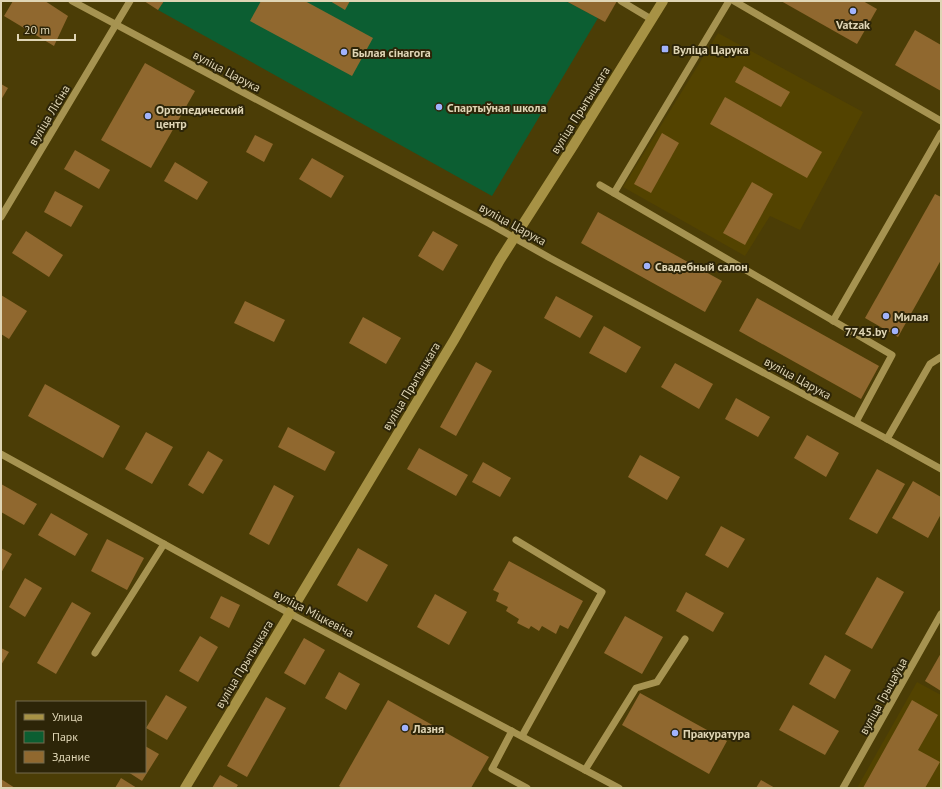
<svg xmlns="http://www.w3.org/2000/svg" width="942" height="789" viewBox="0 0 942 789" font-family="'PT Sans',sans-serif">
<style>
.built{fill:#534300}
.green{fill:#0c5e32}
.building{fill:#90682f}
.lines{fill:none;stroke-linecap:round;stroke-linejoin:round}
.minor{stroke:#a69351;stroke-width:7}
.major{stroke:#a79245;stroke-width:10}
.poi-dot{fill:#a1b3fd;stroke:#2d2508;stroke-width:1.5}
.labels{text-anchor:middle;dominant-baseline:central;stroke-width:4;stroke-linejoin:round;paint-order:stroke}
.poi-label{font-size:12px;font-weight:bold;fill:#dfd5b5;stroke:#2d2508;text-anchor:start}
.street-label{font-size:12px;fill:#dfd5b5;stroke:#2d2508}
</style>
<rect width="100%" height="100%" fill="#4b3d06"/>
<g class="built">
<path d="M718,33L863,112L800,230L770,216L745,256L623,187Z"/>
<path d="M917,682L941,695V788H857Z"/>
</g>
<path class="green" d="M164,1H566L598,18L492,196L158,10Z"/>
<g class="building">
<path d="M13,1H45L68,16L54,46L4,16Z"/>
<path d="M144,1H164L158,10Z"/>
<path d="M261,1H305L373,38L352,76L250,21Z"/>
<path d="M330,1H350L345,10Z"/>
<path d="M566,1H617L605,22Z"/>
<path d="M781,1H863L877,9L857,44Z"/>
<path d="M915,30L941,45V91L895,65Z"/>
<path d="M145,63L195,91L151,168L101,140Z"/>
<path d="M744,66L790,92L781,107L735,82Z"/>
<path d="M1,84L8,88L1,100Z"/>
<path d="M725,97L822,152L807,178L710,124Z"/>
<path d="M662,133L679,143L651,193L634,184Z"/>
<path d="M255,135L273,144L264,162L246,152Z"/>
<path d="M75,150L110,170L99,189L64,169Z"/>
<path d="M312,158L344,176L331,198L299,179Z"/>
<path d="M175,162L208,182L197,200L164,181Z"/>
<path d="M752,182L773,194L745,245L723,233Z"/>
<path d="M55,191L83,206L71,227L44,212Z"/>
<path d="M935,194L941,197V260L898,337L865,318Z"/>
<path d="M598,212L722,281L705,312L581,243Z"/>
<path d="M26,231L63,255L49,277L12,253Z"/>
<path d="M433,231L458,245L443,271L418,256Z"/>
<path d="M1,295L27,311L9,339L1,334Z"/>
<path d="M556,296L593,316L580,338L544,318Z"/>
<path d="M757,298L879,366L861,399L739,331Z"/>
<path d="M245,301L285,320L274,342L234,323Z"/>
<path d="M363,317L401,338L386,364L349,343Z"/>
<path d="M604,326L641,347L626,373L589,353Z"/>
<path d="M476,362L492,371L456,436L440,427Z"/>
<path d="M675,363L713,384L699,409L661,387Z"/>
<path d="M45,384L120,426L103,458L28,416Z"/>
<path d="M736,398L770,417L758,437L725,419Z"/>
<path d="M288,427L335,452L325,471L278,447Z"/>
<path d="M146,432L173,447L152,484L125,469Z"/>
<path d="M807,435L839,453L826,477L794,458Z"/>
<path d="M419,448L468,475L456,496L407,469Z"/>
<path d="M208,451L223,460L203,494L188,485Z"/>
<path d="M640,455L680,477L667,500L628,477Z"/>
<path d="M483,462L511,478L500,497L472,482Z"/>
<path d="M877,469L905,484L877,534L849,519Z"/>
<path d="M913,481L941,497V514L928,538L892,518Z"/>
<path d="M1,484L37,504L24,525L1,512Z"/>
<path d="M274,485L294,496L269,545L249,534Z"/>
<path d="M51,513L88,534L75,556L38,535Z"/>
<path d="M721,526L745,539L728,568L705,555Z"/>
<path d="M107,539L144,558L127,590L91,571Z"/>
<path d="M1,548L12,554L1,573Z"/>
<path d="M358,548L388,565L367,602L337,585Z"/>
<path d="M509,561L583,601L568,629L560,625L556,634L542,626L539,631L531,626L529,629L517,623L519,619L506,611L508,607L496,601L499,593L493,590Z"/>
<path d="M877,577L904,592L872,649L845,634Z"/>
<path d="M25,578L42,588L25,617L9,607Z"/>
<path d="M686,592L724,613L713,632L676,611Z"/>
<path d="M435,594L467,612L449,645L417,627Z"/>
<path d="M221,596L240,605L229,628L210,618Z"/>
<path d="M72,602L91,613L56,674L37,663Z"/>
<path d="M625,616L663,637L642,674L604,653Z"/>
<path d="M200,636L218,647L198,682L179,671Z"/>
<path d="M304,638L325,650L305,685L284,673Z"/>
<path d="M1,648L9,652L1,665Z"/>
<path d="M941,653V691L925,681Z"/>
<path d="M825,655L851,670L835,699L809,684Z"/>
<path d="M339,672L360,684L346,710L325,698Z"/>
<path d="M640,693L727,741L709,774L622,725Z"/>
<path d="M166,695L187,707L167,740L146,728Z"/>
<path d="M266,697L286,708L247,777L227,766Z"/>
<path d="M388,700L489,757L471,788H342L339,786Z"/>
<path d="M912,700L938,715L918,750L940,762L925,788H863Z"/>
<path d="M793,705L839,731L825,755L779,730Z"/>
<path d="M145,746L159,754L142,781L128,772H145Z"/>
<path d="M220,775L238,785L236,788H212Z"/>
<path d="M121,778L137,788H115Z"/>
<path d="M1,779L15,788H1Z"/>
<path d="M761,780L775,788H756Z"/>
</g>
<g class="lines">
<g class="minor">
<path d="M72,1L490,224L550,258L887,439L941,469"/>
<path d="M621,1L651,19"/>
<path d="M734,1L941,121"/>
<path d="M600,185L892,355L856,422"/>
<path d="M614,193L729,1"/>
<path d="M1,217L130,1"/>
<path d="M833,321L941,133"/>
<path d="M887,439L930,364L941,357"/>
<path d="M1,454L289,613L619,788"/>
<path d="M516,540L602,592L522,736"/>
<path d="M95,653L164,544"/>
<path d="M512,731L492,769L527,788"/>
<path d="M585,770L636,688L657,682L685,639"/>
<path d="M843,788L941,614"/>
</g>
<path class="major" d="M185,788L454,340L500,260L573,146L663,1"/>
</g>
<g class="poi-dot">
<circle cx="853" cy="11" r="4"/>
<rect x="661" y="45" width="8" height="8" rx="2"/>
<circle cx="344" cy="52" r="4"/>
<circle cx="439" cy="107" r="4"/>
<circle cx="148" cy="116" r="4"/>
<circle cx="647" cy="266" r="4"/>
<circle cx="886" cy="316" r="4"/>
<circle cx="895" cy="331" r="4"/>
<circle cx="405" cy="728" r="4"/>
<circle cx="675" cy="733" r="4"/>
</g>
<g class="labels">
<g class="poi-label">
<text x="853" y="24" text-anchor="middle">Vatzak</text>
<text x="673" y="49">Вуліца Царука</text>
<text x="352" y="52">Былая сінагога</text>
<text x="447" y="107">Спартыўная школа</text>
<text x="156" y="109">Ортопедический<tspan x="156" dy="14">центр</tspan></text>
<text x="655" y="266">Свадебный салон</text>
<text x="894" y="316">Милая</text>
<text x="887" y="331" text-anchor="end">7745.by</text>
<text x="413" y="728">Лазня</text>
<text x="683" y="733">Пракуратура</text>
</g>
<g class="street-label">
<text transform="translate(227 71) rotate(28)">вуліца Царука</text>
<text transform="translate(580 110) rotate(-58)">вуліца Прытыцкага</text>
<text transform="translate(49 115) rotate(-59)">вуліца Лісіна</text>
<text transform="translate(513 224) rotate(29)">вуліца Царука</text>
<text transform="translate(798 378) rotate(29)">вуліца Царука</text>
<text transform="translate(411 386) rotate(-59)">вуліца Прытыцкага</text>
<text transform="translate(314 613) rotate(28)">вуліца Міцкевіча</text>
<text transform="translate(244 664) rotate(-59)">вуліца Прытыцкага</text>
<text transform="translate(883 696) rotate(-61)">вуліца Грыцаўца</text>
</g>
</g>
<rect width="942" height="789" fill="none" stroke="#dfd5b5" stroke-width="4"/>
<rect x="16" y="701" width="130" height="72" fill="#2d2508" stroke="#746b4d"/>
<rect x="24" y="714" width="20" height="6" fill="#a79245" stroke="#746b4d"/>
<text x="52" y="721" font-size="12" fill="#dfd5b5">Улица</text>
<rect x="24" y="731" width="20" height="12" fill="#0c5e32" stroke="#746b4d"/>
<text x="52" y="741" font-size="12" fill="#dfd5b5">Парк</text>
<rect x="24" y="751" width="20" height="12" fill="#90682f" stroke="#746b4d"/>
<text x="52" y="761" font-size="12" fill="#dfd5b5">Здание</text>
<path d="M18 34v6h57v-6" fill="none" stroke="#dfd5b5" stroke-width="2"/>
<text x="24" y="34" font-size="12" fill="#dfd5b5" stroke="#2d2508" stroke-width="3" paint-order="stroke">20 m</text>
</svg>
